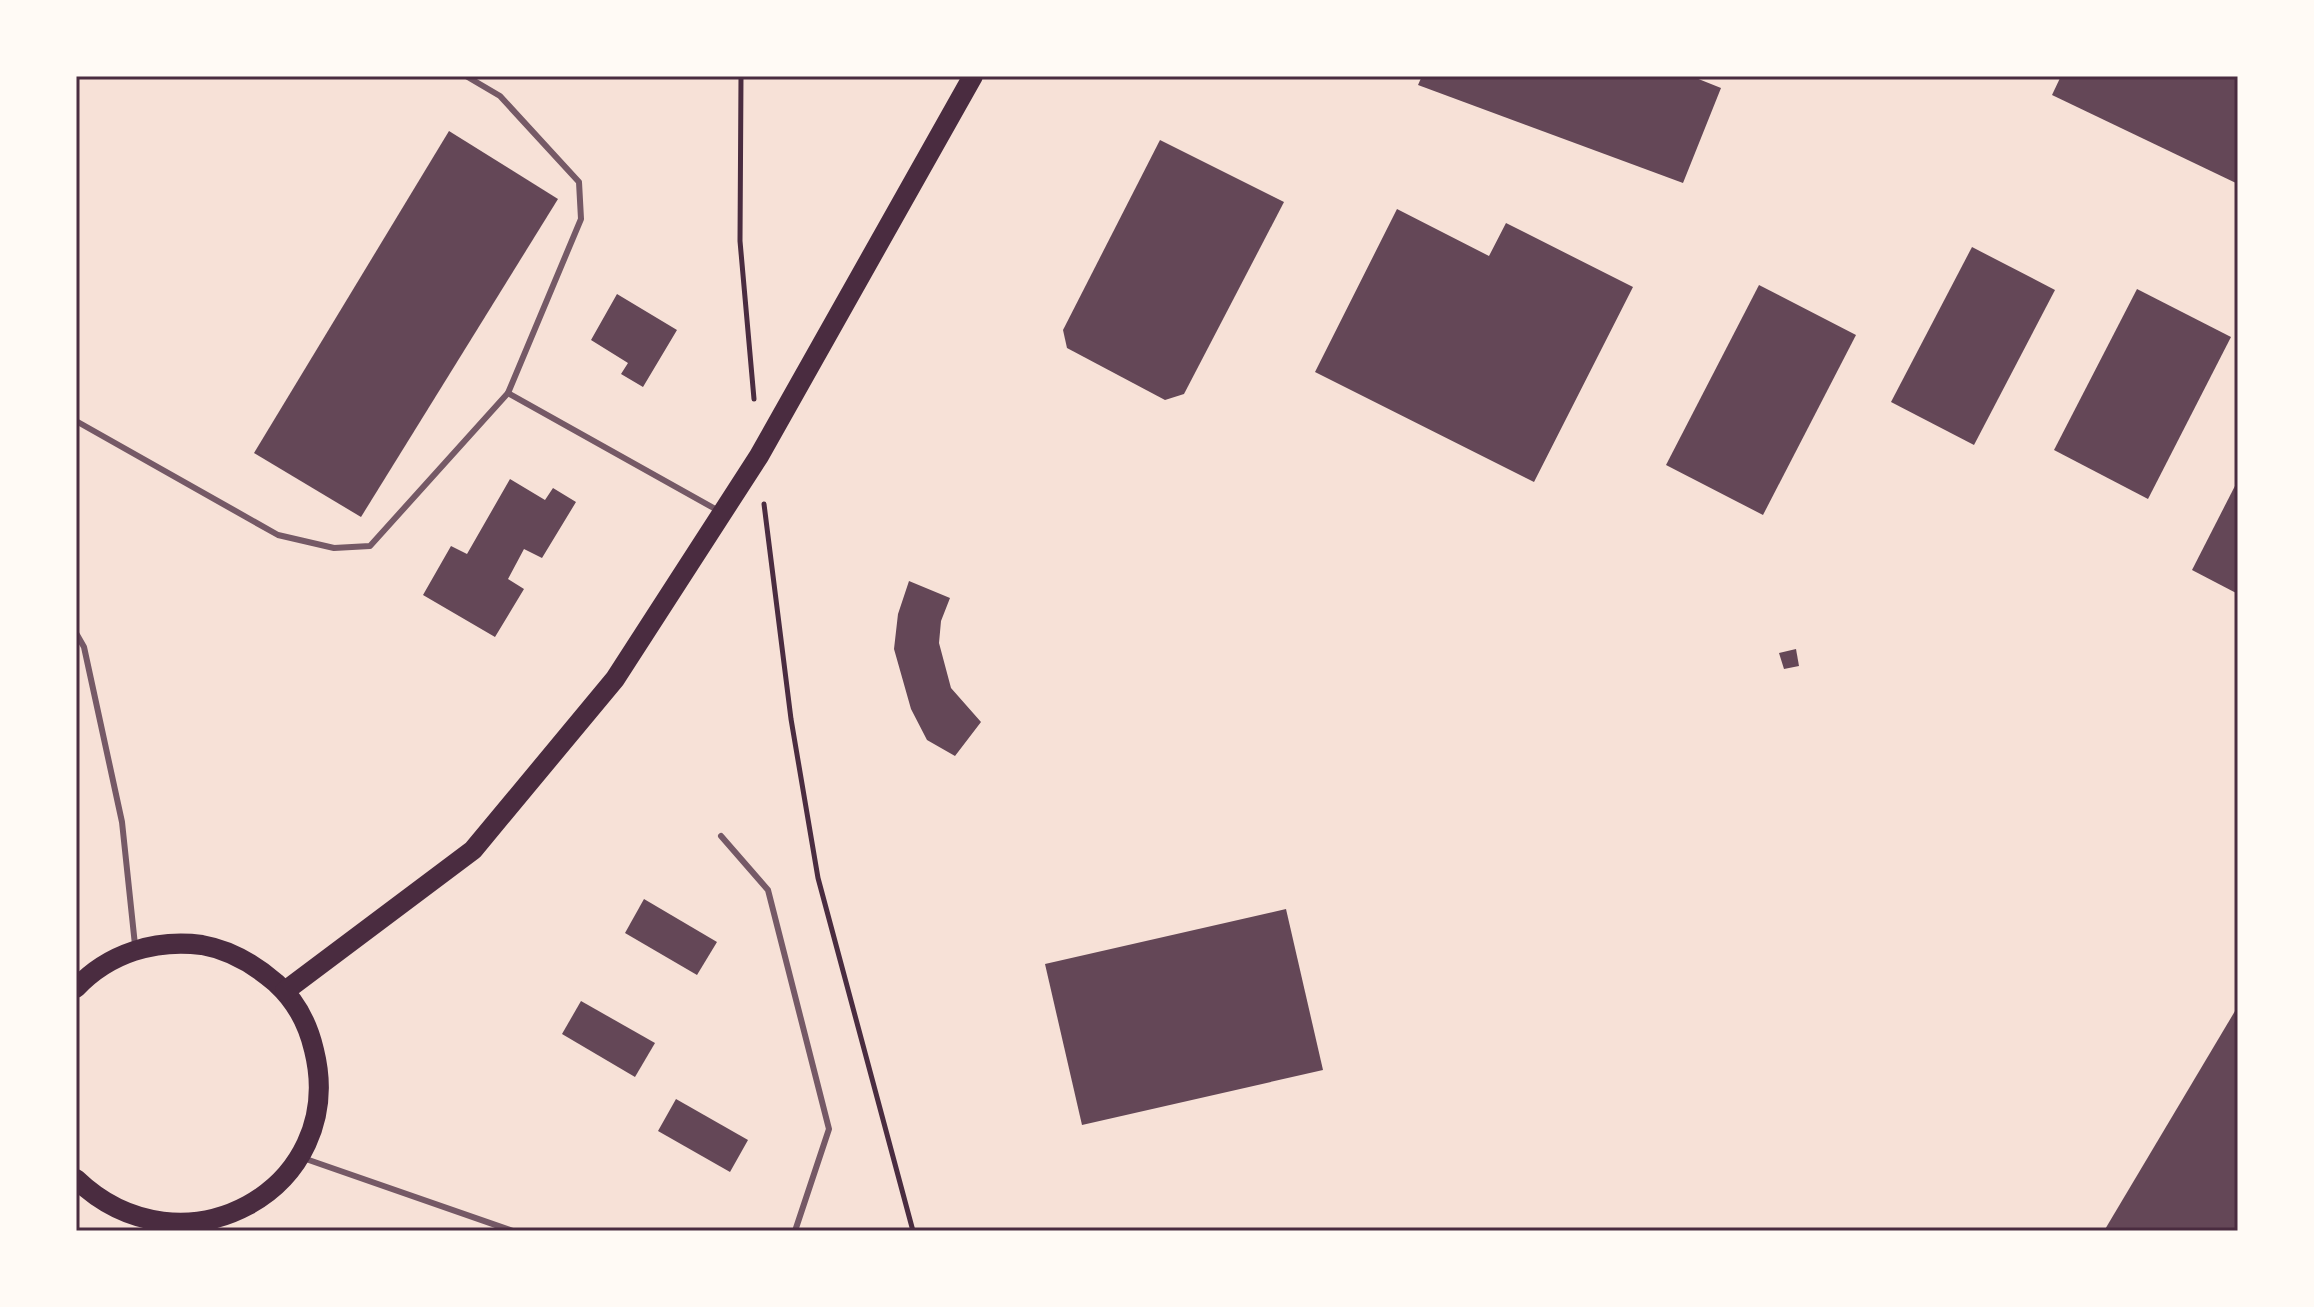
<svg xmlns="http://www.w3.org/2000/svg" width="2314" height="1307" viewBox="0 0 2314 1307" font-family="Inter,sans-serif">
<style>
.building{fill:#644757}
.lines{fill:none;stroke-linecap:round;stroke-linejoin:round}
.path{stroke:#4a2c40;stroke-width:5}
.service{stroke:#755966;stroke-width:6}
.primary{stroke:#4a2c40;stroke-width:20}
.neatline{fill:none;stroke:#4a2c40;stroke-width:3}
</style>
<rect width="100%" height="100%" fill="#f7e1d7"/>
<g class="building">
<path d="M1422,76H1691L1721,88L1683,183L1418,85Z"/>
<path d="M2061,76H2238V184L2052,95Z"/>
<path d="M449,131L558,199L361,517L254,453Z"/>
<path d="M1160,140L1284,202L1184,394L1165,400L1067,348L1063,330Z"/>
<path d="M1397,209L1489,256L1506,223L1633,287L1534,482L1315,372Z"/>
<path d="M1972,247L2055,290L1974,445L1891,402Z"/>
<path d="M1759,285L1856,335L1763,515L1666,465Z"/>
<path d="M2137,289L2231,337L2148,499L2054,450Z"/>
<path d="M617,294L677,330L643,387L621,374L628,363L591,340Z"/>
<path d="M510,479L545,500L553,488L576,502L542,558L524,549L508,579L524,589L495,637L423,595L451,546L467,554Z"/>
<path d="M2238,480V594L2192,570Z"/>
<path d="M909,581L950,598L941,621L939,643L951,688L981,722L955,756L927,740L911,709L894,649L898,614Z"/>
<path d="M1796,649L1799,666L1784,669L1779,653Z"/>
<path d="M644,899L717,942L697,975L625,933Z"/>
<path d="M1286,909L1323,1070L1082,1125L1045,964Z"/>
<path d="M581,1001L655,1043L635,1077L562,1034Z"/>
<path d="M2238,1006V1231H2104Z"/>
<path d="M676,1099L748,1140L730,1172L658,1131Z"/>
</g>
<g class="lines">
<g class="path">
<path d="M741,76L740,241L754,399"/>
<path d="M764,504L791,719L818,878L913,1231"/>
</g>
<g class="service">
<path d="M508,393L719,511"/>
<path d="M76,421L278,535L334,548L370,546L508,393L581,219L579,182L500,96L466,76"/>
<path d="M76,633L84,647L122,822L135,945"/>
<path d="M721,836L768,890L829,1129L795,1231"/>
<path d="M303,1158L513,1231"/>
</g>
<g class="primary">
<path d="M76,988C109,953 155,939 202,945C231,950 254,964 276,983C297,1002 308,1024 314,1050C349,1190 182,1281 76,1179"/>
<path d="M285,991L473,850L615,679L759,456L973,76"/>
</g>
</g>
<rect width="2314" height="1307" fill="none" stroke="#fffaf5" stroke-width="156"/>
<rect x="78" y="78" width="2158" height="1151" class="neatline"/>
</svg>
